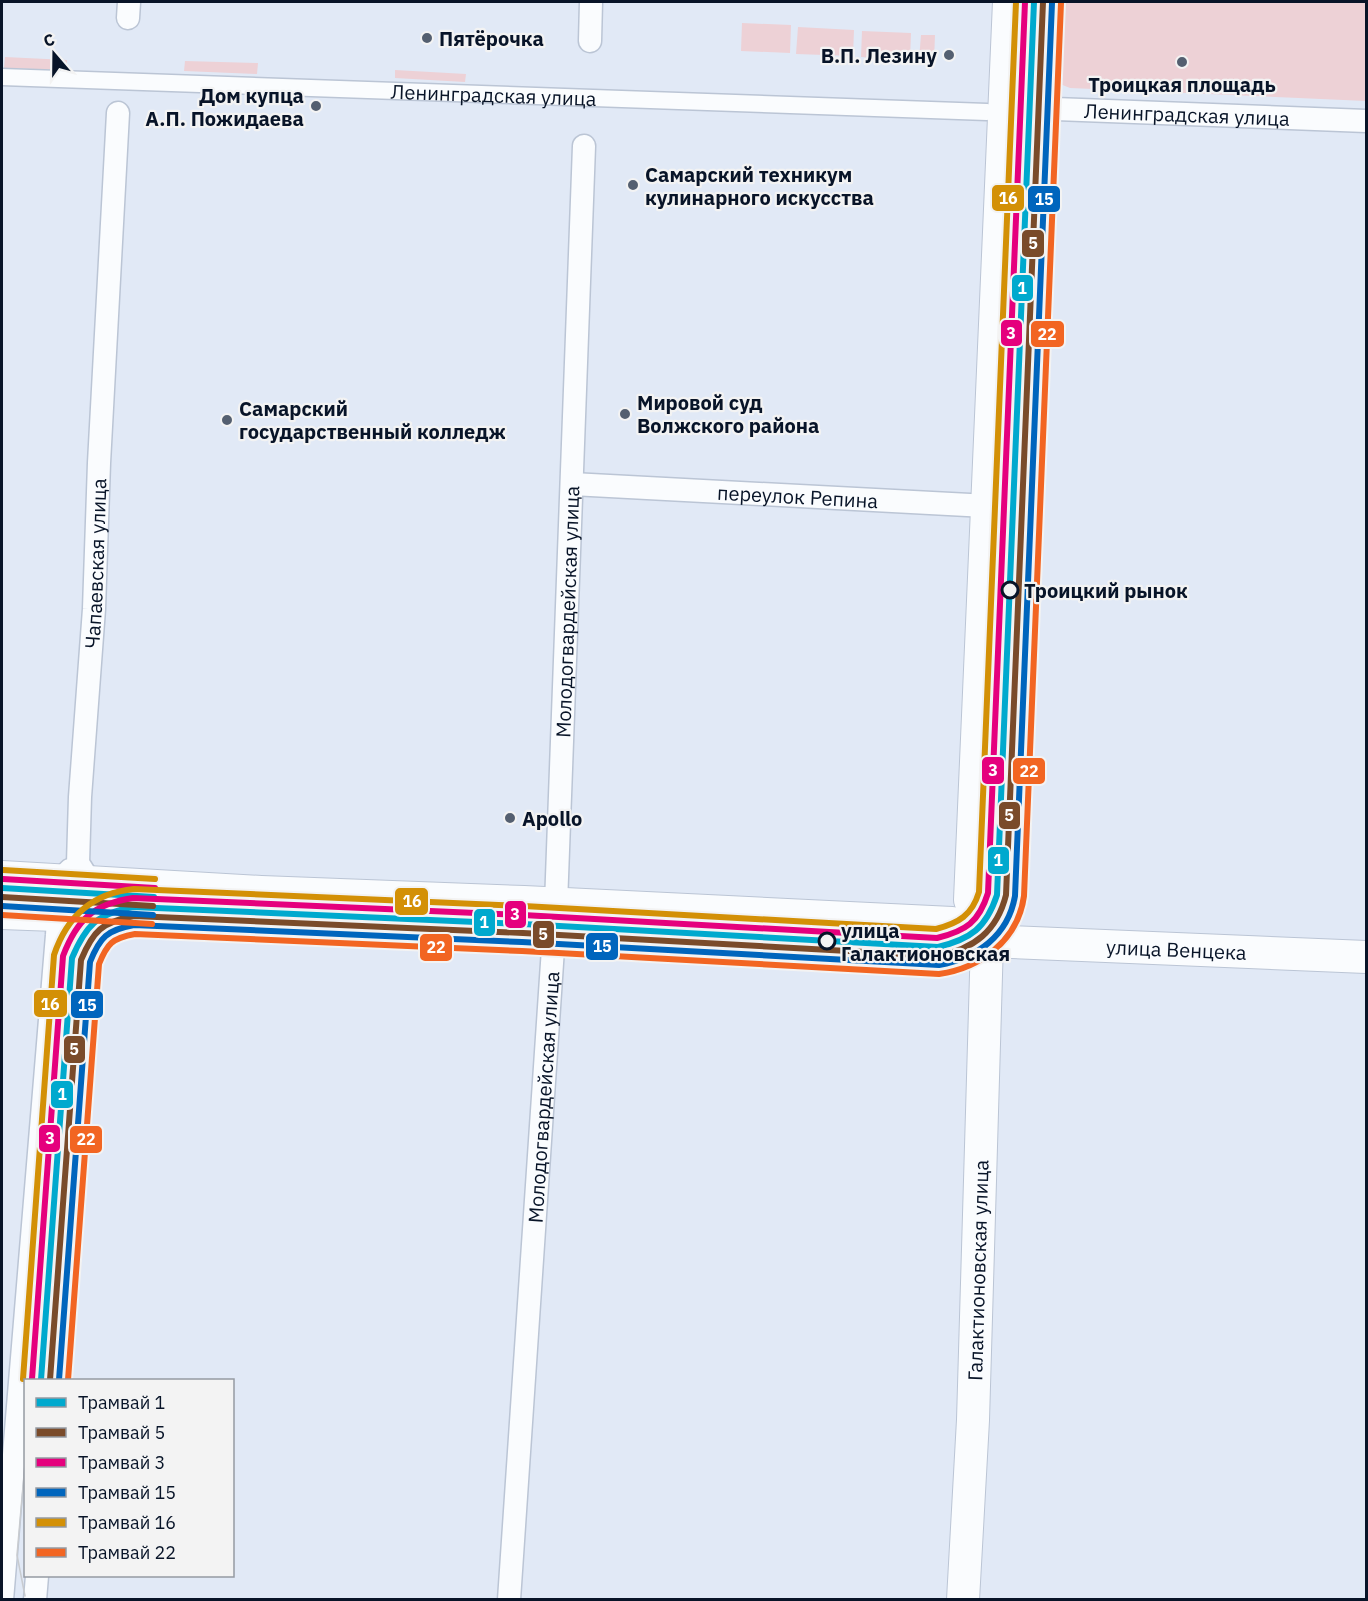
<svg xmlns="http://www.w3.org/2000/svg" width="1368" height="1601" viewBox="0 0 1368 1601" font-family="'IBM Plex Sans',sans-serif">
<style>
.green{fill:#edd1d6}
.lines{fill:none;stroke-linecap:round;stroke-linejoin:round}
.pedestrian-casing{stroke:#bbc5d5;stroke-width:19}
.minor-casing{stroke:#bbc5d5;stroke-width:25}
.secondary-casing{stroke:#bbc5d5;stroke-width:34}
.pedestrian{stroke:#fafcfe;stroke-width:16}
.minor{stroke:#fafcfe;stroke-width:22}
.secondary{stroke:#fafcfe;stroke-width:32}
.tram{stroke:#c8cbcf;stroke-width:1.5}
.tram-1-casing{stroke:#f3f3f3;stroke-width:10}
.tram-2-casing{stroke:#f3f3f3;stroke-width:10}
.tram-3-casing{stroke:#f3f3f3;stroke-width:10}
.tram-4-casing{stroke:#f3f3f3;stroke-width:10}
.tram-5-casing{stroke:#f3f3f3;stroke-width:10}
.tram-6-casing{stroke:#f3f3f3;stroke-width:10}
.tram-1{stroke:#00a9ce;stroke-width:6}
.tram-2{stroke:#7a4b2a;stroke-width:6}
.tram-3{stroke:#e5007d;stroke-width:6}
.tram-4{stroke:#0065bd;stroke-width:6}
.tram-5{stroke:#d39006;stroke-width:6}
.tram-6{stroke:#f26522;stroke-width:6}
.poi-dot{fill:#545f70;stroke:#f3f3f3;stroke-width:2}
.stop-dot{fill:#f3f3f3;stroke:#081428;stroke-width:3}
.labels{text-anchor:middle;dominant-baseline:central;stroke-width:4.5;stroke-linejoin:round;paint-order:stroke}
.poi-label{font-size:20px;font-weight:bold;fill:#081428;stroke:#f3f3f3;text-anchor:start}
.street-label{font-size:20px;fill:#081428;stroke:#f3f3f3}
.stop-label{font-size:20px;font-weight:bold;fill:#081428;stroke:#f3f3f3;text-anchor:start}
.line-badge{stroke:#f3f3f3;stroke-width:2}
.badge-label{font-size:16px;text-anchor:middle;font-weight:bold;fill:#fff}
</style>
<rect width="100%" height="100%" fill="#e1e9f6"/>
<g class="green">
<path d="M1053,2H1366V101L1070,88L1060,84L1054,77Z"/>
<path d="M742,23L791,25L790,53L741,51Z"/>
<path d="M798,27L854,30L853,56L796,54Z"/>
<path d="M862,31L911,33L910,60L861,57Z"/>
<path d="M921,35H935L934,61L919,60Z"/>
<path d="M5,57L67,60V70L4,68Z"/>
<path d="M185,61L258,63L257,74L184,71Z"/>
<path d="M395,70L466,74L465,82L395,78Z"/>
</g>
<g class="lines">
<g class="pedestrian-casing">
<g id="pedestrian">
<path id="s1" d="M2,77L987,112"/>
</g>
</g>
<g class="minor-casing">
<g id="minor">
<path d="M128,18L129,2"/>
<path d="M590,41L591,2"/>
<path id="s2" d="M1005,107L1366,121"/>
<path id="s3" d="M572,484L1025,508"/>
<path id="s4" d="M53,1380L89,917L90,882L78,863L80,797L94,609L99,463L118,113"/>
<path d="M2,1600L57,935L60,880L70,870"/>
<path d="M35,1600L37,1576"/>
<path id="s5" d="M509,1600L556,904L584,146"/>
</g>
</g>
<g class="secondary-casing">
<g id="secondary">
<path id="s6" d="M2,877L261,892L524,902L952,923L987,941L1366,957"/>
<path d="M2,913C317,924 633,944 948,959L987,941"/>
<path d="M987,941L1008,907L1040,135L1043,2"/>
<path id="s7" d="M963,1600L973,1420L987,941L970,900L1009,2"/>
</g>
</g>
<use href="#pedestrian" class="pedestrian"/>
<use href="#minor" class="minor"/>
<use href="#secondary" class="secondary"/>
<g class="tram">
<path d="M23,889C62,902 69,918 72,958"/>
<path d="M2,900L133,907"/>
<path d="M31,1380L51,1133L62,1101"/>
<path d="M25,1596L17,1555L26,1452"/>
</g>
<g class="tram-1-casing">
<g id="tram-1">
<path d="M2,888L154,897"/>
<path d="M41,1380L72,958C86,925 97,914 133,907L523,924L938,947C971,939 986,928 997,895L1034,2"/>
</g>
</g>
<g class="tram-2-casing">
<g id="tram-2">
<path d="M2,897L153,906"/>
<path d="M50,1380L81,960C93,931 102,922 134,916L523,933L938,956C974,949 997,931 1006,895L1043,2"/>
</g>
</g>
<g class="tram-3-casing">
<g id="tram-3">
<path d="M3,879L155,888"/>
<path d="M32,1379L63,956C77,919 94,904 133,898L523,915L937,938C966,931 979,922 988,893L1025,2"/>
</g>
</g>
<g class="tram-4-casing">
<g id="tram-4">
<path d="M2,906L153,915"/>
<path d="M59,1380L90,962C100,937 107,930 134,925L522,942L939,965C977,958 1008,936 1015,896L1052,3"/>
</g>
</g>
<g class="tram-5-casing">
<g id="tram-5">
<path d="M3,870L155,879"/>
<path d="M23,1379L54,955C67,916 93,893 134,889L524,906L936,929C959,923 972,915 979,892L1016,2"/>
</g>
</g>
<g class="tram-6-casing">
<g id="tram-6">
<path d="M2,915L152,924"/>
<path d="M68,1380L99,964C107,944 112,938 135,934L522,951L939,974C981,968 1018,940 1024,896L1061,3"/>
</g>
</g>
<use href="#tram-1" class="tram-1"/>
<use href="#tram-2" class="tram-2"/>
<use href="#tram-3" class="tram-3"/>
<use href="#tram-4" class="tram-4"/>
<use href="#tram-5" class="tram-5"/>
<use href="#tram-6" class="tram-6"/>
</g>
<g class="poi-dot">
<circle cx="427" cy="38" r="6"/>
<circle cx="949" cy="55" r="6"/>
<circle cx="1182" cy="62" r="6"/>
<circle cx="316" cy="106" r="6"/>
<circle cx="633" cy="185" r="6"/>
<circle cx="625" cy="414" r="6"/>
<circle cx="227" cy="420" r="6"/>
<circle cx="510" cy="818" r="6"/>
</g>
<g class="stop-dot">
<circle cx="1010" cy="590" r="8"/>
<circle cx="827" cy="941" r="8"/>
</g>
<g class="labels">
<g class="poi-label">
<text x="439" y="38">Пятёрочка</text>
<text x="937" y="55" text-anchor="end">В.П. Лезину</text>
<text x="1182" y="84" text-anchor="middle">Троицкая площадь</text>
<text x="304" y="95" text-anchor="end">Дом купца<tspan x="304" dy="23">А.П. Пожидаева</tspan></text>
<text x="645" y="174">Самарский техникум<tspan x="645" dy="23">кулинарного искусства</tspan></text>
<text x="637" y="402">Мировой суд<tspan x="637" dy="23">Волжского района</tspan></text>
<text x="239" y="408">Самарский<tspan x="239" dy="23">государственный колледж</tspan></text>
<text x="522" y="818">Apollo</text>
</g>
<g class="street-label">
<text stroke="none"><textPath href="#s1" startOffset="492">Ленинградская улица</textPath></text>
<text stroke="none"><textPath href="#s2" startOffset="182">Ленинградская улица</textPath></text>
<text stroke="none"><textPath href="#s3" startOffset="226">переулок Репина</textPath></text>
<text stroke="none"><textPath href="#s4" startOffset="822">Чапаевская улица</textPath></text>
<text stroke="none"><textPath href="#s5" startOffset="990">Молодогвардейская улица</textPath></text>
<text stroke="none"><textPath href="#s6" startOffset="1180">улица Венцека</textPath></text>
<text stroke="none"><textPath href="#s5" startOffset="504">Молодогвардейская улица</textPath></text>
<text stroke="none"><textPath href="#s7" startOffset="330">Галактионовская улица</textPath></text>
</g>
<g class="stop-label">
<text x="1024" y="590">Троицкий рынок</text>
<text x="841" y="930">улица<tspan x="841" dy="23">Галактионовская</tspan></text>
</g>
</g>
<g class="line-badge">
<rect x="991" y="184" width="34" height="28" rx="6" fill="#d39006"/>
<rect x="1027" y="185" width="34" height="28" rx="6" fill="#0065bd"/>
<rect x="1021" y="229" width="24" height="29" rx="6" fill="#7a4b2a"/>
<rect x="1011" y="274" width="23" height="28" rx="6" fill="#00a9ce"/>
<rect x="1000" y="319" width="23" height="28" rx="6" fill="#e5007d"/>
<rect x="1030" y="320" width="35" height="28" rx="6" fill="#f26522"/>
<rect x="981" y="756" width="24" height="29" rx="6" fill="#e5007d"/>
<rect x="1012" y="757" width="34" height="28" rx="6" fill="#f26522"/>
<rect x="998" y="801" width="23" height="29" rx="6" fill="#7a4b2a"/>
<rect x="987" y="846" width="23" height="29" rx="6" fill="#00a9ce"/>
<rect x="394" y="887" width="35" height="29" rx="6" fill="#d39006"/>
<rect x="504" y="900" width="23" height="29" rx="6" fill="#e5007d"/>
<rect x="473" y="908" width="23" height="29" rx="6" fill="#00a9ce"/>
<rect x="532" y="920" width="23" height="29" rx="6" fill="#7a4b2a"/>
<rect x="585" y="932" width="34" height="29" rx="6" fill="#0065bd"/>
<rect x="419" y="933" width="34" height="29" rx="6" fill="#f26522"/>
<rect x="33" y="989" width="35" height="29" rx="6" fill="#d39006"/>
<rect x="70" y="990" width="34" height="29" rx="6" fill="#0065bd"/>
<rect x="63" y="1035" width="23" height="29" rx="6" fill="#7a4b2a"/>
<rect x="50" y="1080" width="24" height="29" rx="6" fill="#00a9ce"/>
<rect x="38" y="1124" width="23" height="29" rx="6" fill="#e5007d"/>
<rect x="69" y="1125" width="34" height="29" rx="6" fill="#f26522"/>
</g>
<g class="badge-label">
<text x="1008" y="204">16</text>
<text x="1044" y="205">15</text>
<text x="1033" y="249">5</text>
<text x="1022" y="294">1</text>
<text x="1011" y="339">3</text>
<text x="1047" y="340">22</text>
<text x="993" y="776">3</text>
<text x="1029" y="777">22</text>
<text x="1009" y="821">5</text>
<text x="998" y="866">1</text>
<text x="412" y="907">16</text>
<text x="515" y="920">3</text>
<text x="484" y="928">1</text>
<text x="543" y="940">5</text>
<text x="602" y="952">15</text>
<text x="436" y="953">22</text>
<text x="50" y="1010">16</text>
<text x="87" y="1011">15</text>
<text x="74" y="1055">5</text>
<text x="62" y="1100">1</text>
<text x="50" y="1144">3</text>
<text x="86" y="1145">22</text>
</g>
<rect width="1368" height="1601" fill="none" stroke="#081428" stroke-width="6"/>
<rect x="24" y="1379" width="210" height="198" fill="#f3f3f3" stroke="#959aa2" stroke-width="1.5"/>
<rect x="36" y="1398" width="30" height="9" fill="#00a9ce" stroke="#959aa2" stroke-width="1.5"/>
<text x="78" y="1409" font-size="18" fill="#081428">Трамвай 1</text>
<rect x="36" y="1428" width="30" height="9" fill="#7a4b2a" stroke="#959aa2" stroke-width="1.5"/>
<text x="78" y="1439" font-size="18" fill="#081428">Трамвай 5</text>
<rect x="36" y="1458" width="30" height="9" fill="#e5007d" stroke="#959aa2" stroke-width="1.5"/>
<text x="78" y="1469" font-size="18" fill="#081428">Трамвай 3</text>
<rect x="36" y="1488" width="30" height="9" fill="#0065bd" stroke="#959aa2" stroke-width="1.5"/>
<text x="78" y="1499" font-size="18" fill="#081428">Трамвай 15</text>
<rect x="36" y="1518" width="30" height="9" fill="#d39006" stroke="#959aa2" stroke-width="1.5"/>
<text x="78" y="1529" font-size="18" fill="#081428">Трамвай 16</text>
<rect x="36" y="1548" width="30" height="9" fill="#f26522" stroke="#959aa2" stroke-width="1.5"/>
<text x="78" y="1559" font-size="18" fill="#081428">Трамвай 22</text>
<g transform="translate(54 54) rotate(340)" stroke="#f3f3f3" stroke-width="4.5" paint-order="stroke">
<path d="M0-4.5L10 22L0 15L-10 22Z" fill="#081428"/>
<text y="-9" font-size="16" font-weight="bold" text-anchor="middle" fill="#081428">С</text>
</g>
</svg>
